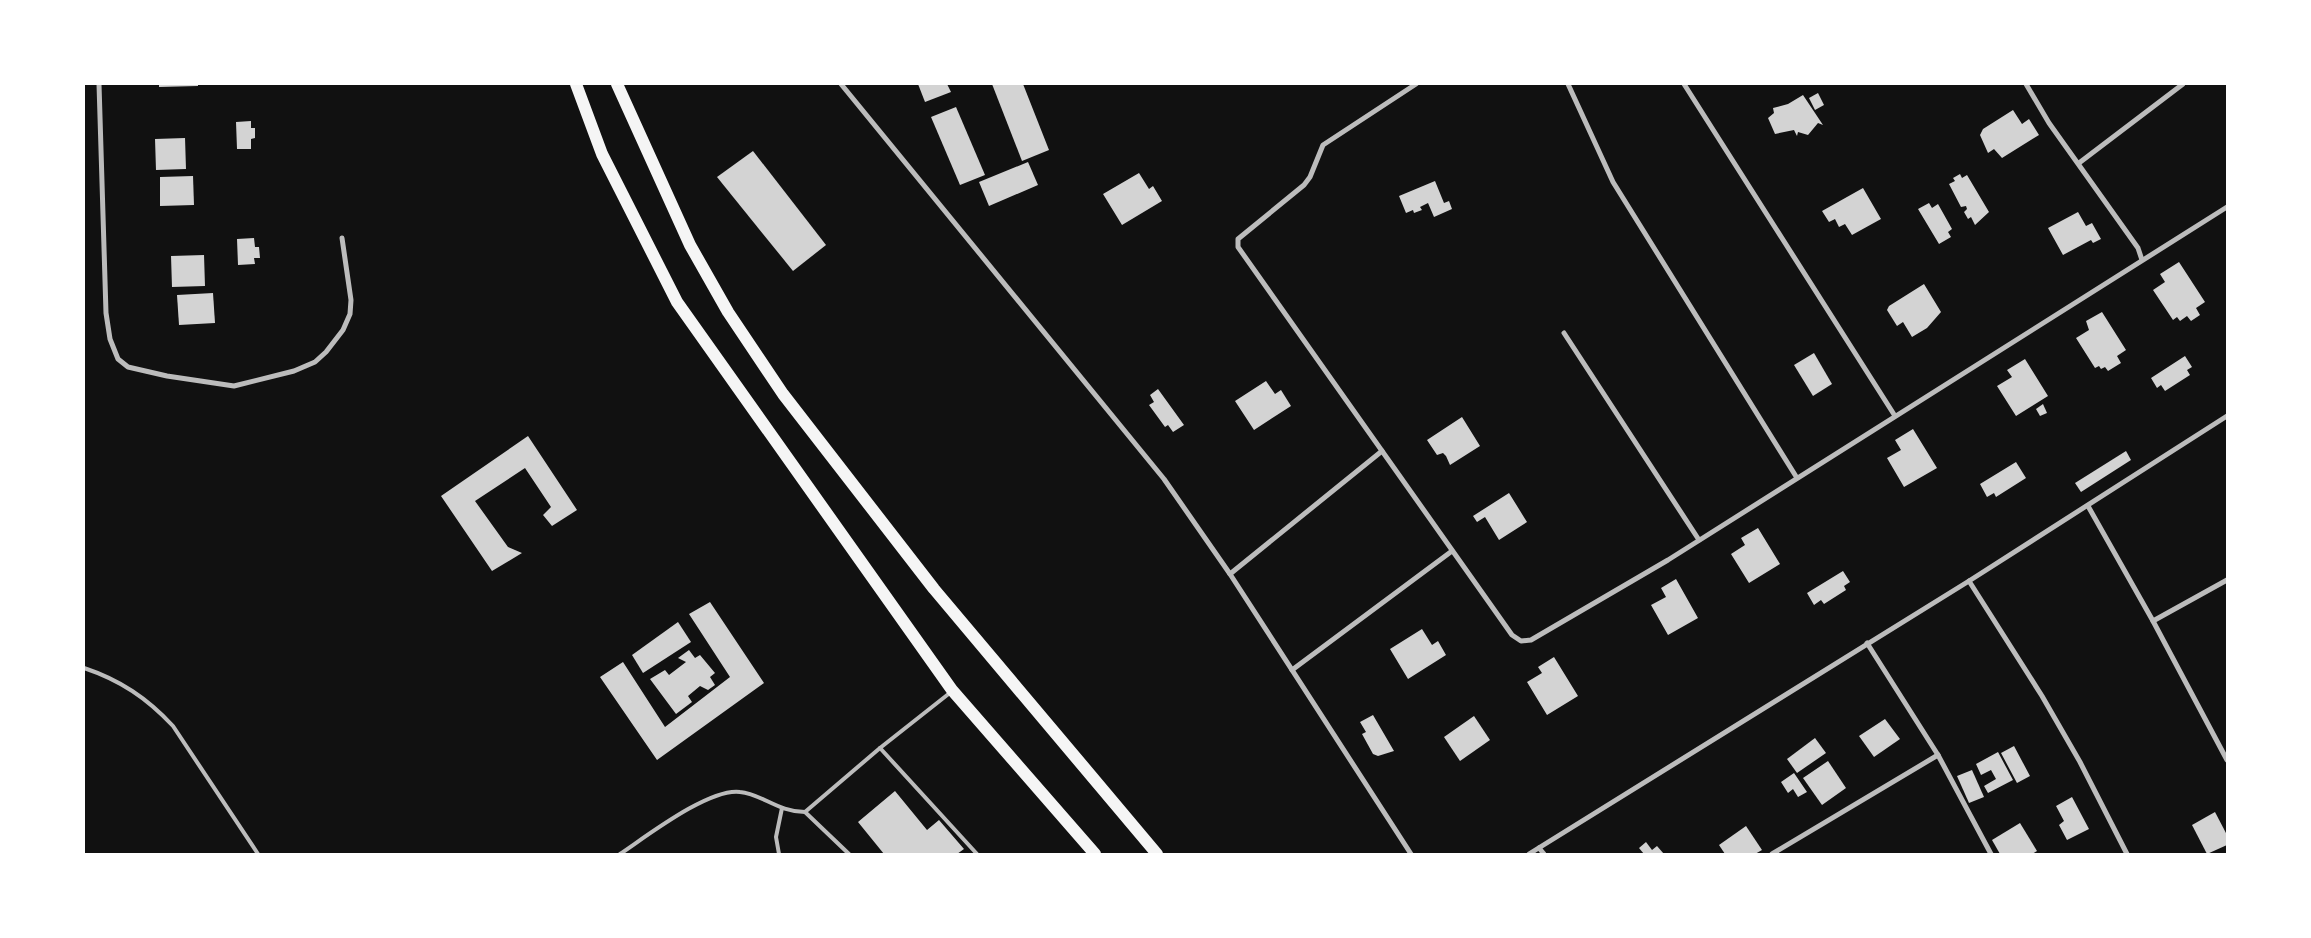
<svg xmlns="http://www.w3.org/2000/svg" width="2311" height="938" viewBox="0 0 2311 938" font-family="'PT Sans',sans-serif">
<style>
.building{fill:#d3d3d3}
.lines{fill:none;stroke-linecap:round;stroke-linejoin:round}
.service{stroke:#bcbcbc;stroke-width:4}
.minor{stroke:#bcbcbc;stroke-width:5}
.primary{stroke:#f5f5f5;stroke-width:12}
</style>
<rect width="100%" height="100%" fill="#111"/>
<g class="building">
<path d="M159,84H198V86L159,87Z"/>
<path d="M918,84H947L951,92L925,102Z"/>
<path d="M992,84H1023L1049,150L1022,161Z"/>
<path d="M1818,93L1824,105L1815,110L1809,98Z"/>
<path d="M1803,95L1823,125L1818,123L1808,135L1798,132L1797,136L1794,130L1775,134L1768,118L1774,113L1773,108L1788,104Z"/>
<path d="M956,107L985,175L960,185L931,117Z"/>
<path d="M2013,110L2022,124L2029,119L2039,135L2002,158L1994,149L1988,153L1980,135L1983,129Z"/>
<path d="M251,121V128H255V138L251,139V149H237L236,122Z"/>
<path d="M185,138L186,169L156,170L155,139Z"/>
<path d="M753,151L826,245L793,271L717,177Z"/>
<path d="M1028,162L1038,185L989,206L979,182Z"/>
<path d="M1139,173L1149,189L1153,186L1162,201L1122,225L1103,194Z"/>
<path d="M1960,174L1962,178L1967,175L1989,212L1975,225L1971,217L1968,219L1964,212L1967,209L1966,206L1961,207L1949,184L1955,181L1953,178Z"/>
<path d="M193,176L194,205L160,206V177Z"/>
<path d="M1435,181L1444,203L1449,201L1452,209L1434,217L1428,203L1420,207L1422,210L1414,213L1413,210L1406,213L1399,196Z"/>
<path d="M1863,188L1881,219L1852,235L1845,224L1839,227L1835,219L1829,222L1822,211Z"/>
<path d="M1929,203L1932,208L1938,204L1952,229L1948,232L1951,237L1939,244L1918,209Z"/>
<path d="M2078,212L2086,226L2092,223L2101,239L2093,243L2091,240L2063,255L2048,228Z"/>
<path d="M254,238L255,247H259L260,258H254L255,264L238,265L237,239Z"/>
<path d="M204,255L205,286L172,287L171,256Z"/>
<path d="M2179,262L2205,302L2196,308L2200,315L2191,321L2187,316L2180,321L2177,317L2173,320L2153,290L2165,282L2160,274Z"/>
<path d="M1924,284L1941,312L1927,328L1912,337L1903,322L1897,326L1887,310L1889,306Z"/>
<path d="M213,293L215,323L179,325L177,295Z"/>
<path d="M2102,312L2126,350L2117,356L2121,363L2108,371L2105,367L2101,369L2099,366L2095,368L2076,338L2089,330L2086,321Z"/>
<path d="M1814,353L1832,384L1813,396L1794,365Z"/>
<path d="M2185,356L2192,367L2187,370L2190,375L2165,391L2161,385L2157,388L2151,378Z"/>
<path d="M2025,359L2048,396L2016,416L1997,386L2012,377L2007,370Z"/>
<path d="M1266,381L1275,394L1281,390L1291,406L1254,430L1235,401Z"/>
<path d="M1158,389L1184,425L1173,432L1168,425L1165,427L1149,405L1154,402L1150,395Z"/>
<path d="M2043,404L2047,413L2040,416L2036,409Z"/>
<path d="M1462,417L1480,446L1450,465L1446,456L1443,453L1437,455L1427,440Z"/>
<path d="M1913,429L1937,468L1904,487L1887,458L1901,450L1895,440Z"/>
<path d="M528,436L577,510L552,526L543,515L551,507L525,468L475,501L508,547L522,553L492,571L441,496Z"/>
<path d="M2126,451L2131,460L2081,492L2075,483Z"/>
<path d="M2016,462L2026,478L1996,497L1994,493L1987,497L1980,484Z"/>
<path d="M1509,493L1527,522L1499,540L1485,517L1477,522L1473,516Z"/>
<path d="M1758,528L1780,564L1749,583L1731,554L1745,545L1741,538Z"/>
<path d="M1843,571L1850,582L1844,586L1846,590L1824,604L1821,600L1814,605L1807,593Z"/>
<path d="M1676,579L1698,618L1668,635L1651,605L1666,597L1661,588Z"/>
<path d="M710,602L764,683L657,760L600,677L623,662L665,727L730,677L689,614Z"/>
<path d="M678,622L691,642L643,673L632,655Z"/>
<path d="M1422,629L1432,645L1438,641L1446,655L1408,679L1390,649Z"/>
<path d="M689,650L695,658L700,655L715,673L710,677L715,685L708,690L700,686L688,696L692,702L676,714L650,679L665,670L669,675L686,662L678,658Z"/>
<path d="M1554,657L1578,696L1547,715L1527,682L1542,673L1538,667Z"/>
<path d="M1373,715L1394,751L1378,756L1373,754L1362,734L1366,732L1360,722Z"/>
<path d="M1474,716L1490,740L1460,761L1444,737Z"/>
<path d="M1885,719L1900,739L1874,757L1859,736Z"/>
<path d="M1815,738L1826,753L1797,773L1787,759Z"/>
<path d="M2014,746L2030,776L2017,783L2001,753Z"/>
<path d="M1998,752L2013,780L1988,793L1984,786L1996,779L1991,770L1981,775L1976,764Z"/>
<path d="M1828,761L1846,788L1822,805L1803,778Z"/>
<path d="M1972,770L1984,797L1969,803L1957,776Z"/>
<path d="M1794,773L1807,792L1798,797L1793,789L1788,793L1781,782Z"/>
<path d="M895,791L927,830L939,820L964,849L957,854H884L858,822Z"/>
<path d="M2072,797L2089,829L2067,840L2059,825L2064,821L2056,806Z"/>
<path d="M2215,812L2227,835V845L2207,854L2192,825Z"/>
<path d="M2020,823L2037,851L2032,854H2000L1992,840Z"/>
<path d="M1746,826L1762,850L1755,854H1725L1719,845Z"/>
<path d="M1646,842L1652,850L1657,846L1664,854H1644L1639,848Z"/>
</g>
<g class="lines">
<g class="service">
<path d="M84,668C120,680 147,698 173,726L258,854"/>
<path d="M880,748L977,854"/>
<path d="M805,812L849,854"/>
<path d="M620,854C647,836 709,788 740,792C762,794 778,812 805,812L880,748L951,692"/>
<path d="M779,854L776,837L782,808"/>
</g>
<g class="minor">
<path d="M99,84L106,313L110,339L118,359L128,367L167,376L234,386L294,371L315,362L326,352L343,330L350,314L351,300L342,238"/>
<path d="M841,84L1164,479L1230,574L1411,854"/>
<path d="M1416,84L1323,145L1310,177L1304,185L1238,239V247L1512,635L1521,641L1531,640L1668,560L2227,207"/>
<path d="M1568,84L1613,182L1797,478"/>
<path d="M1684,84L1895,416"/>
<path d="M2026,84L2049,123L2138,248L2142,260"/>
<path d="M2079,163L2183,84"/>
<path d="M1564,333L1699,540"/>
<path d="M2088,506L2153,621L2227,760"/>
<path d="M1230,574L1382,451"/>
<path d="M1969,581L2042,696L2080,762L2127,854"/>
<path d="M2153,621L2227,580"/>
<path d="M1867,643L1938,755L1991,854"/>
<path d="M1292,670L1452,551"/>
<path d="M1539,848L1544,854"/>
<path d="M1529,854L1969,581L2227,416"/>
<path d="M1772,854L1938,755"/>
</g>
<g class="primary">
<path d="M576,84L602,154L677,302L952,690L1095,854"/>
<path d="M617,84L690,245L728,312L783,394L934,589L1157,854"/>
</g>
</g>
<rect width="2311" height="938" fill="none" stroke="#ffffff" stroke-width="170"/>
</svg>
